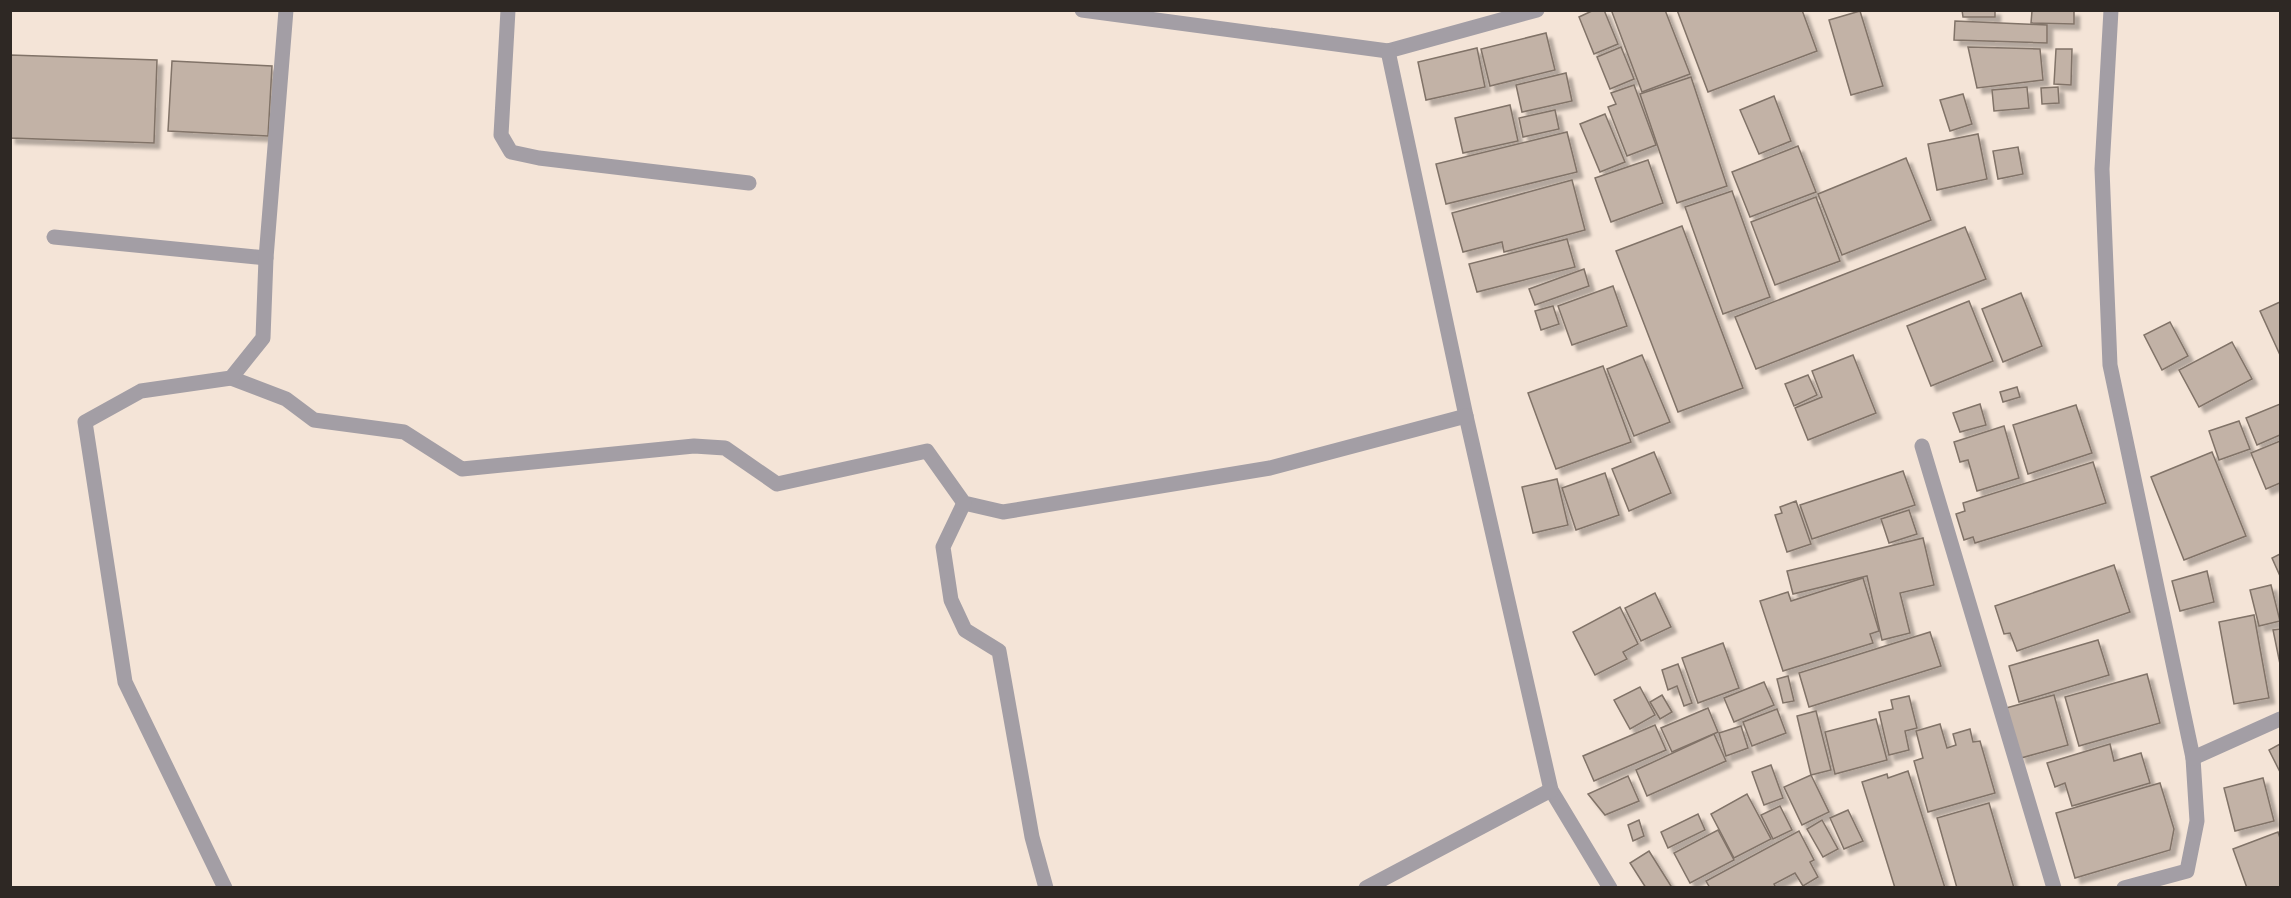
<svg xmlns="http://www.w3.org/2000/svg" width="2291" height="898" viewBox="0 0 2291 898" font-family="Helvetica,sans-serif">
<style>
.building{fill:#c2b2a6;stroke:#817368;stroke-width:1.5;filter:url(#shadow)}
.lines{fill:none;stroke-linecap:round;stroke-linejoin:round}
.street{stroke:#a39ea5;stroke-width:15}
</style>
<defs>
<filter id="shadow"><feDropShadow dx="5.5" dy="5.5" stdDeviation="1.5" flood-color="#0004"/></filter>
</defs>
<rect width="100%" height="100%" fill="#f4e4d7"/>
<g class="building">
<path d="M1594,10H1604L1618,44L1594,54L1579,17Z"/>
<path d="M1615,10H1665L1690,74L1642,92L1612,12Z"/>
<path d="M1677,10H1802L1817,51L1708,92Z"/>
<path d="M1962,10H1995V17H1963Z"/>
<path d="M1860,11L1883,86L1851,95L1829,20Z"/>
<path d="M2032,11H2074V24L2031,23Z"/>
<path d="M1955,21L2047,25V43L1954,40Z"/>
<path d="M1546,33L1555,70L1490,86L1481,49Z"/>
<path d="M1621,47L1634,79L1610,89L1597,57Z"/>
<path d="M1968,47L2040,49L2043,80L1977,88Z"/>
<path d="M1477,48L1485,87L1426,100L1418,62Z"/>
<path d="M2056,49H2072L2071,85L2054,84Z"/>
<path d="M10,55L157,60L154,143L10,138Z"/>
<path d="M172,61L272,66L268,136L168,131Z"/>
<path d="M1566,73L1572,101L1522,112L1516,85Z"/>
<path d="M1691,77L1727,186L1677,203L1640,94Z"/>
<path d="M1634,85L1656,145L1627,156L1608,107L1616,104L1611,93Z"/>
<path d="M2027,87L2029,108L1994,111L1992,90Z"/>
<path d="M2058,87L2059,103L2042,104L2041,88Z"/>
<path d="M1963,94L1972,124L1950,131L1940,100Z"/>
<path d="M1774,96L1791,141L1759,154L1740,110Z"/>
<path d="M1510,105L1518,141L1463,153L1455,118Z"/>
<path d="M1555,110L1559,129L1523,137L1519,118Z"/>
<path d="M1605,114L1625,162L1600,172L1580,124Z"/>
<path d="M1567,132L1577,172L1446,204L1436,164Z"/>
<path d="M1978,134L1987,179L1937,190L1928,144Z"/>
<path d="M1798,146L1816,192L1750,217L1732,172Z"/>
<path d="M2018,147L2023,174L1998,179L1993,151Z"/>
<path d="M1906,158L1931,220L1842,255L1818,194Z"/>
<path d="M1648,160L1663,203L1611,222L1595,178Z"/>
<path d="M1572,180L1585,230L1504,252L1502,242L1463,252L1452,213Z"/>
<path d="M1732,191L1770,297L1723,314L1685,207Z"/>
<path d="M1816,197L1840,261L1775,285L1751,222Z"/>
<path d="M1682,226L1743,388L1678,412L1616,251Z"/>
<path d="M1965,227L1986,279L1756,369L1735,317Z"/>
<path d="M1567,239L1575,267L1477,292L1469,264Z"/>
<path d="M1584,269L1589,286L1535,305L1529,289Z"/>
<path d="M1613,286L1627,326L1572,345L1558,306Z"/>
<path d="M2021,293L2042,346L2003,362L1982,309Z"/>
<path d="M1969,301L1993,361L1931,386L1907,326Z"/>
<path d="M2280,302V355L2260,311Z"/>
<path d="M1553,306L1559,324L1541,330L1535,311Z"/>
<path d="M2170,322L2188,356L2162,370L2144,335Z"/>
<path d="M2232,342L2252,379L2199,407L2179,370Z"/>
<path d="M1642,355L1670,422L1634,436L1607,369Z"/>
<path d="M1853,355L1876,413L1808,440L1795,408L1822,397L1812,371Z"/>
<path d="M1603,366L1631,442L1556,469L1528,393Z"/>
<path d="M1808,375L1817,395L1794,406L1785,384Z"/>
<path d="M2017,387L2020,397L2003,402L2000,392Z"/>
<path d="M1980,404L1986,425L1960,432L1953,413Z"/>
<path d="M2280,404V435L2257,445L2246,418Z"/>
<path d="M2076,405L2092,453L2028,474L2013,425Z"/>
<path d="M2239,421L2250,449L2219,460L2209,431Z"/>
<path d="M2004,426L2019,478L1977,491L1968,460L1960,462L1954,442Z"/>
<path d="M2280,441V483L2266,489L2251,453Z"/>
<path d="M1654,452L1671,493L1629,511L1612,469Z"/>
<path d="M2212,452L2246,536L2184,560L2151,477Z"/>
<path d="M2093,462L2106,503L1975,543L1973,537L1964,540L1956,514L1965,511L1963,503Z"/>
<path d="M1903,471L1915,505L1812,539L1800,505Z"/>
<path d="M1605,473L1619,515L1576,530L1562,488Z"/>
<path d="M1557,479L1568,525L1533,533L1522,487Z"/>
<path d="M1796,501L1811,544L1787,552L1775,515L1782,513L1780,507Z"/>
<path d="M1909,510L1917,534L1889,543L1881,519Z"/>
<path d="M1923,538L1934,585L1900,593L1910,633L1882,640L1867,576L1793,594L1787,571Z"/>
<path d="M2280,554V576L2272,558Z"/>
<path d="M2114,565L2130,612L2017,651L2010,633L2004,634L1995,606Z"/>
<path d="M2207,571L2214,602L2180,611L2172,581Z"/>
<path d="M1863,578L1879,631L1870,634L1873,643L1783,671L1760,601L1788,592L1791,601Z"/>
<path d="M2271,585L2280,621L2259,626L2250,590Z"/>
<path d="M1655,593L1671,627L1641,641L1625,608Z"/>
<path d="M1620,607L1638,644L1623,652L1627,659L1595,675L1573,632Z"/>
<path d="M2254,615L2269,698L2234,704L2219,622Z"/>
<path d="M2280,629V664L2273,630Z"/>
<path d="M1930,632L1941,666L1809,707L1799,673Z"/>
<path d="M2098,640L2109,675L2019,702L2009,666Z"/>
<path d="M1723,643L1739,688L1698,703L1682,658Z"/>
<path d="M1678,664L1692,703L1684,706L1677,686L1668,690L1662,670Z"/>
<path d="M2147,674L2160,723L2079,746L2065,697Z"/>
<path d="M1788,676L1794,701L1783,703L1777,679Z"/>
<path d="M1764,682L1774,705L1734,722L1724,698Z"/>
<path d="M1640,687L1655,715L1630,729L1614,700Z"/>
<path d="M1662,695L1672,712L1660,719L1650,702Z"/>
<path d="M2054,695L2068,745L2021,758L2006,708Z"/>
<path d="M1909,696L1917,728L1905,731L1909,750L1889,755L1879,712L1893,709L1891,700Z"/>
<path d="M1708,708L1718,732L1672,752L1661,728Z"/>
<path d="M1777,709L1786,733L1752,746L1743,722Z"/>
<path d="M1816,711L1831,770L1811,775L1797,716Z"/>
<path d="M1876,719L1887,760L1835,774L1825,732Z"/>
<path d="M1940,724L1947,748L1956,745L1953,734L1970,729L1973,742L1980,741L1995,793L1928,812L1914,761L1923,758L1916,731Z"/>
<path d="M1655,725L1666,750L1594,781L1583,756Z"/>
<path d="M1741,726L1748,748L1726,756L1719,733Z"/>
<path d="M1714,734L1726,761L1647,796L1636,770Z"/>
<path d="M2110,744L2114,761L2141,753L2150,783L2072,806L2065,783L2055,787L2047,763Z"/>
<path d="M2280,744V772L2269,750Z"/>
<path d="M1771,765L1783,798L1764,805L1752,772Z"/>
<path d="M1908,771L1945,888H1895L1862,782L1887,774L1888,778Z"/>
<path d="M1811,775L1829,812L1802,825L1784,787Z"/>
<path d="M1628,776L1639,801L1605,815L1588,794Z"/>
<path d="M2263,778L2274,821L2235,831L2224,788Z"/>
<path d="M2160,783L2174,829L2170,850L2075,878L2056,813Z"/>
<path d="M1747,794L1771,839L1734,858L1711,814Z"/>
<path d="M1989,803L2014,888H1957L1937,818Z"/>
<path d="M1780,806L1792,830L1773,839L1761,815Z"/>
<path d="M1848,810L1863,841L1844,849L1830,818Z"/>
<path d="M1698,814L1705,830L1668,848L1661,832Z"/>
<path d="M1639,820L1644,836L1633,841L1628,825Z"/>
<path d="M1822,820L1838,849L1823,857L1807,829Z"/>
<path d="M1718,830L1734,860L1690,883L1674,853Z"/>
<path d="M1799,831L1814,860L1810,862L1818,877L1803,886L1795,873L1774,884L1776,888H1710L1706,881Z"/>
<path d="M2278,832L2280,838V888H2247L2233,849Z"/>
<path d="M1649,851L1671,886L1668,888H1646L1630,863Z"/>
</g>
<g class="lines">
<g class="street">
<path d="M508,10L501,135L511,152L539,158L749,183"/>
<path d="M1082,10L1388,51L1537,10"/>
<path d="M2111,10L2102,169L2110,365L2193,758L2197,821L2187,871L2124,888"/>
<path d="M1388,51L1466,416L1551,790L1610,888"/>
<path d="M54,237L266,258"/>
<path d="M231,378L286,399L314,420L404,432L462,469L694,446L725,448L777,484L927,451L964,503L1003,512L1270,468L1466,416"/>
<path d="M1922,446L2054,888"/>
<path d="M964,503L943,547L951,600L965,630L999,651L1032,837L1046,888"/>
<path d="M2193,758L2280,719"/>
<path d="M225,888L125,682L85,422L141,391L231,378L263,338L266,258L286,10"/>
<path d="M1366,888L1551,790"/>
</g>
</g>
<rect width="2291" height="898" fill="none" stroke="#2e2824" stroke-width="24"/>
</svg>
